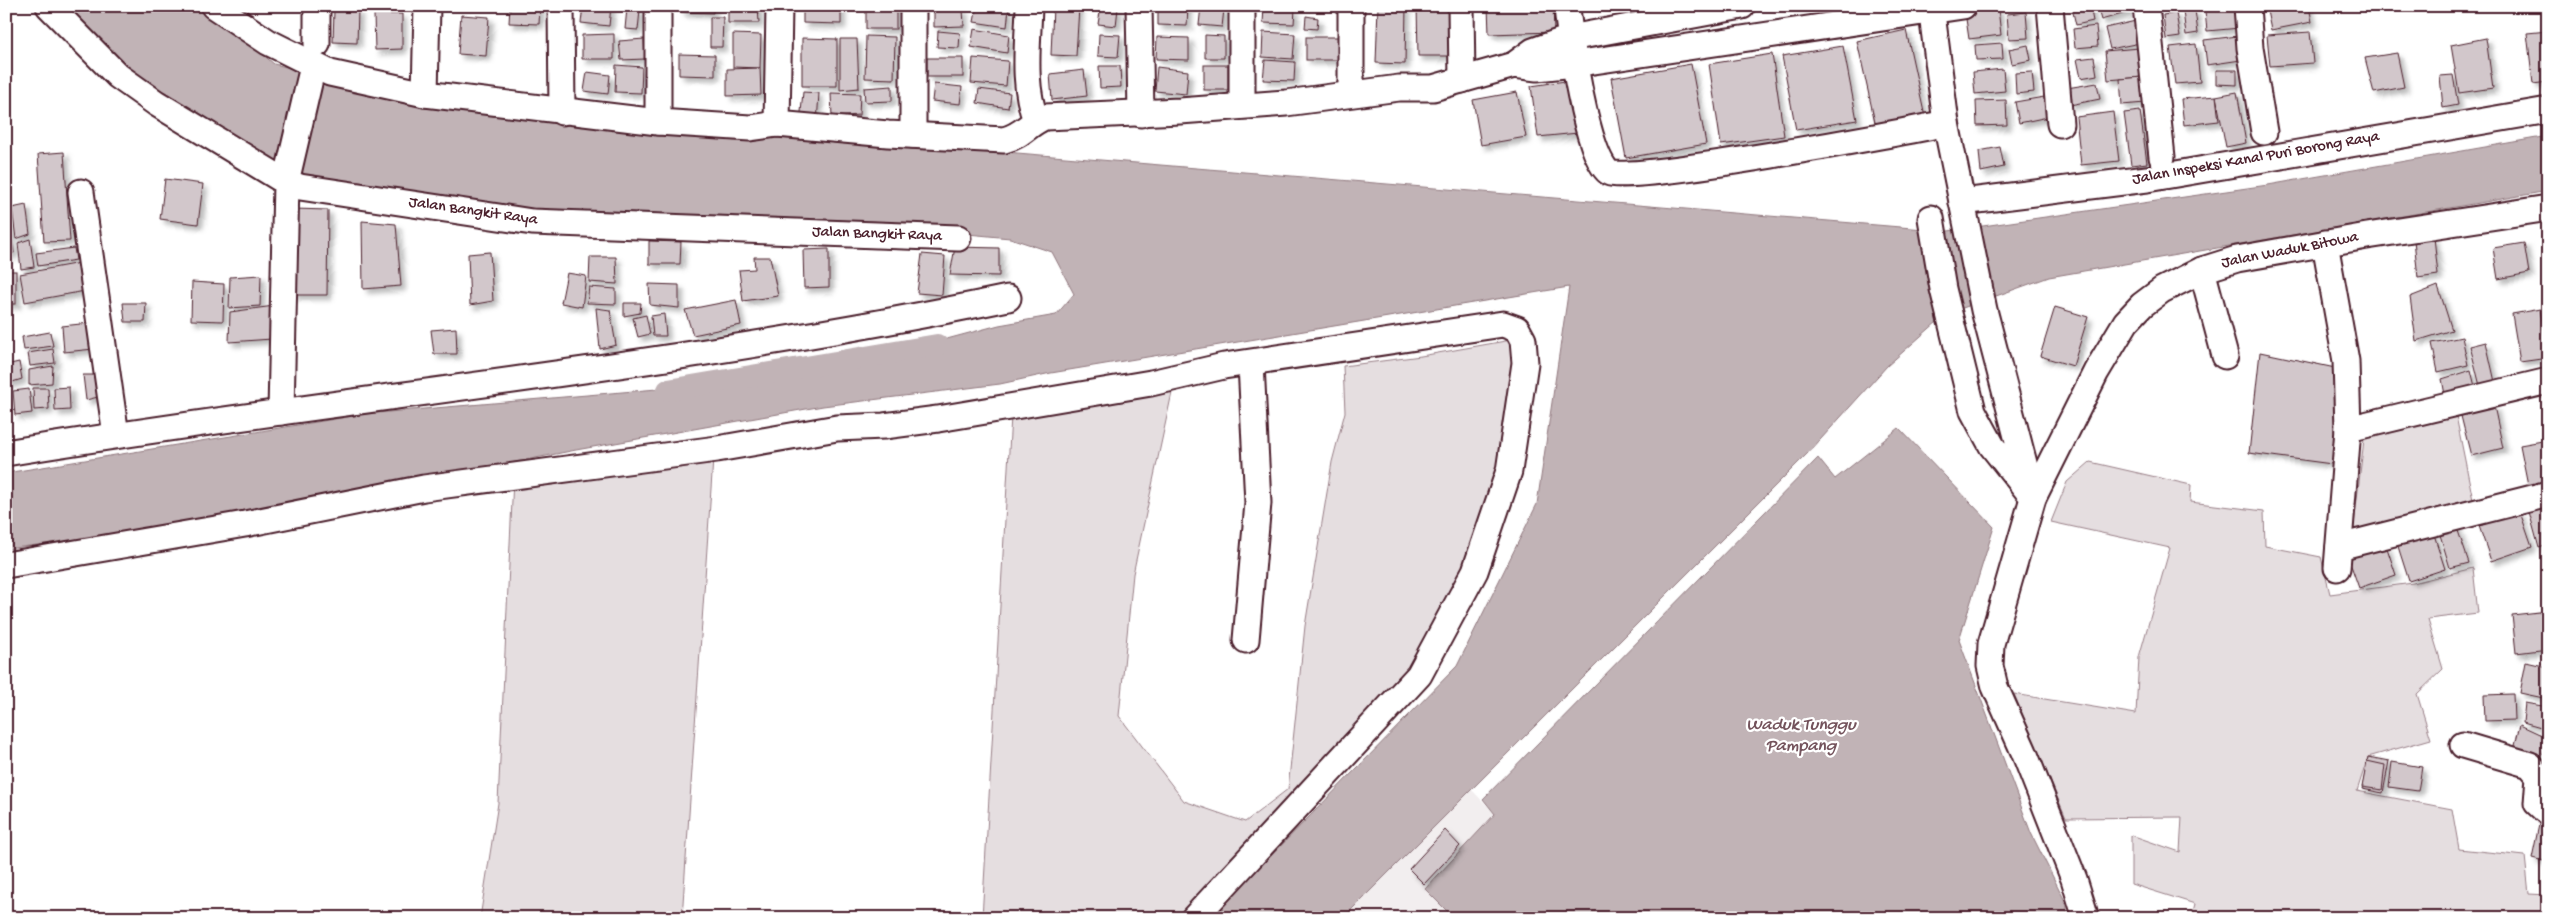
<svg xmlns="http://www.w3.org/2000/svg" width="2554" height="924" viewBox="0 0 2554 924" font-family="'Gochi Hand',sans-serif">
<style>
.built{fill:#f2eeef}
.green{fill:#e5dee0;stroke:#987e86}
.water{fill:#c1b3b6;stroke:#91787e}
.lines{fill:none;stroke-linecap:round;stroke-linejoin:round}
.canal{stroke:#c1b3b6;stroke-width:22}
.building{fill:#d2c7cb;stroke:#4a1f2b;filter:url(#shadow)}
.minor-casing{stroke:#4a1f2b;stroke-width:29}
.minor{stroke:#fff;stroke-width:25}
.labels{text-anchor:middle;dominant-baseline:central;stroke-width:4.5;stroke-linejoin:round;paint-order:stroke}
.street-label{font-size:16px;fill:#4a1f2b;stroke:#fff}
.water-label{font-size:18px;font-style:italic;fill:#74535c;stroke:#fff}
</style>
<defs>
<filter id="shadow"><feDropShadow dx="4.5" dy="4.5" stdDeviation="2.5" flood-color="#0004"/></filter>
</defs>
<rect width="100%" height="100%" fill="#fff"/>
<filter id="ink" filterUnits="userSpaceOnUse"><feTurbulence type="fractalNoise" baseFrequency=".02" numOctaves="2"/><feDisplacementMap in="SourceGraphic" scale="10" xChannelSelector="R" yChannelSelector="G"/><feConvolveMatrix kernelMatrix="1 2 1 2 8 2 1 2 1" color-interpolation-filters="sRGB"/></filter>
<g filter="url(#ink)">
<path class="built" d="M1471,789L1495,814L1425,889L1454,918H1343Z"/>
<g class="green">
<path d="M1511,340L1523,368L1465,581L1395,689L1294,800L1179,918H982L1011,416L1173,388L1133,574L1119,716L1184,801L1245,822L1288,789L1305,626L1332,462L1345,412L1343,366L1421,356Z"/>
<path d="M2455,411L2473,500L2353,533L2365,431Z"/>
<path d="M713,459L682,918H480L498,803L513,479Z"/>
<path d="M2090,462L2191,485L2190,502L2264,511L2265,546L2321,557L2330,594L2413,583L2473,568L2478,613L2428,619L2443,669L2417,694L2431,739L2368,757L2357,791L2452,809L2459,849L2525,856L2529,894L2548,895V918H2191L2195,904L2131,884V835L2180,852L2182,817L2066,818L2014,694L2136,714L2139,657L2170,548L2051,522L2067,482Z"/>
</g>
<g class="water">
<path d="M63,6H206L274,64L455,109L850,139L1948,231L2268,185L2548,136V191L2049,277L1946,314L1887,366L1811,450L1343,918H1210L1457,666L1537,504L1569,287L1051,373L1000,384L823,406L576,450L206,523L6,549V473L365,414L809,376L999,325L1056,315L1074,294L1052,252L1010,238L840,222L449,215L311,182L155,92Z"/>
<path d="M1899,428L1994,527L1959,640L2031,833L2067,905V918H1454L1425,889L1495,814L1483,799L1818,458L1835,479Z"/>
</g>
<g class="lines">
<path class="canal" d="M668,390L937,345"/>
</g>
<g class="building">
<path d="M510,6H540L539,24L509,23Z"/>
<path d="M583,6H611L609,26L581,23Z"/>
<path d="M681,6H713V13L681,12Z"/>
<path d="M728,6H758L759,23H728Z"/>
<path d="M803,6H841V24L803,23Z"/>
<rect x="866" y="6" width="30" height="23"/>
<path d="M977,6L1009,8L1007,27L974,22Z"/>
<path d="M1053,6L1079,7L1076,56L1051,55Z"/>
<path d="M1101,6L1118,8L1116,26L1098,24Z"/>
<path d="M1158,6H1188L1187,26L1158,25Z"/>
<path d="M1201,6L1224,9L1222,27L1199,25Z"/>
<path d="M1378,6H1406L1405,64L1376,63Z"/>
<path d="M1417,6H1452V56H1418Z"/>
<path d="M1488,6H1553L1554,32L1489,34Z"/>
<path d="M2080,6H2090L2093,21L2076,25L2072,8Z"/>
<path d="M2097,6H2139L2140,9L2101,20Z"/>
<path d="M2266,6H2309L2312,22L2271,30Z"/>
<path d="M627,8L640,10L638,30L625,29Z"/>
<path d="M1264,8L1295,9L1294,24L1263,23Z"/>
<path d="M1998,8L2001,35L1969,39L1965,12Z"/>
<path d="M2238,8L2240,28L2207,31L2205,11Z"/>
<path d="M934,9H963L964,26L934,27Z"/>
<path d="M334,10H358L357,43L333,42Z"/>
<path d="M2195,10L2198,33L2186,35L2183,11Z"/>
<path d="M2026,12L2028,38L2009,39L2007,14Z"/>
<path d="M2176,13L2180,37L2166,39L2163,15Z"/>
<path d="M374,14H402V49L375,50Z"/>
<path d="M461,15L489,17L486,56L458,54Z"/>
<path d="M1306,16L1318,18L1317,29L1305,28Z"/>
<path d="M710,17H723L722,47H710Z"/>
<path d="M2140,20L2145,42L2110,49L2105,28Z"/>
<path d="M2096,26L2098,46L2075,48L2073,29Z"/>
<path d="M974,29L1009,35L1007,53L971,47Z"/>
<path d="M1906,30L1925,117L1876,127L1857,41Z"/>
<path d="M938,31L960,33L959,48L937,47Z"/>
<path d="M2548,31V82L2533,84L2527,33Z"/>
<path d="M1263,32L1295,34L1293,59L1262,57Z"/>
<path d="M2310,32L2313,63L2270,66L2267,35Z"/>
<path d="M614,34V59H582V35Z"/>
<path d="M733,34L761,35L760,68L733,67Z"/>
<path d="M1099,34L1120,35L1118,57L1098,56Z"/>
<path d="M1205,35L1224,36V58H1205Z"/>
<path d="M866,36L895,37L894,79L865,78Z"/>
<path d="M2238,36L2241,60L2207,65L2204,40Z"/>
<path d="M1157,37L1189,38V60L1156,59Z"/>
<rect x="1306" y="37" width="38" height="23"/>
<path d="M802,38L837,39V86H802Z"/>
<path d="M2486,38L2493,88L2459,93L2451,45Z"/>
<path d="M644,39L645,59L621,60L619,41Z"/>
<path d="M840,39H857L859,88L840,90Z"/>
<path d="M2002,43L2003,59L1976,60L1975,45Z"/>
<path d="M2196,44L2200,82L2175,84L2170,47Z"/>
<path d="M2028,45L2031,60L2012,64L2009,49Z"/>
<path d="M1843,46L1857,120L1796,130L1782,56Z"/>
<path d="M2139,48L2142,77L2108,80L2105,51Z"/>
<path d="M2397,53L2404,87L2374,93L2365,58Z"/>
<path d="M679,54L715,55V76L679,75Z"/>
<path d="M1772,54L1784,136L1721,145L1709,64Z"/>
<path d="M2094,57L2097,75L2081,78L2077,59Z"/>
<rect x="927" y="58" width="36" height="19"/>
<path d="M973,58L1008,61L1006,86L971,83Z"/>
<path d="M1265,60L1295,62L1294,81L1263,80Z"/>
<path d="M1691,64L1706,144L1626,158L1611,78Z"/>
<path d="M616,65L642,67L641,93L615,92Z"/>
<rect x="1204" y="65" width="24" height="25"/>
<path d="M1099,66H1120L1121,87L1100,88Z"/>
<path d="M1157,67L1188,71L1186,94L1155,91Z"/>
<path d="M760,68L761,95L727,96V69Z"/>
<path d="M2003,69L2005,91L1975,94L1973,72Z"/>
<path d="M1084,70L1087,96L1052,100L1050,74Z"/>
<path d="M2216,70H2237V85L2216,84Z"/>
<path d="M587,72L610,75L608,94L584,91Z"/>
<path d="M2032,72L2034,92L2016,94L2015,73Z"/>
<path d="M2453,75L2458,105L2443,108L2440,76Z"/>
<path d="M2142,77L2145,103L2122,105L2120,79Z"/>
<path d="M1572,80L1578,133L1538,137L1531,86Z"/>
<path d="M2097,83L2100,99L2070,105L2067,88Z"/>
<path d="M934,84L962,87L960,104L932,101Z"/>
<path d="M892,86V101L865,102L864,88Z"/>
<path d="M979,89L1010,93L1008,108L977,103Z"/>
<path d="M803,92L819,93L817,123L800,122Z"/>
<path d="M1517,92L1526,137L1481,145L1473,100Z"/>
<path d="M2237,92L2246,143L2226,147L2216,96Z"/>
<path d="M831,93L860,94L859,115L832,117Z"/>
<path d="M2216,96L2219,121L2184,125L2181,99Z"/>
<path d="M2044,97L2048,117L2019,123L2015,102Z"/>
<path d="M2006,100L2007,125L1977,126L1976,101Z"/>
<path d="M2140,111L2147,163L2131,165L2124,113Z"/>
<path d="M2113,112L2119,161L2081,165L2076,117Z"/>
<path d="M2000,147L2004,167L1981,172L1979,151Z"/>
<path d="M64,152L70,241L44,242L38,154Z"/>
<path d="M165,179L203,184L198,224L160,219Z"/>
<path d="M26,205L30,234L16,239L12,208Z"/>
<path d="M10,207L11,220H6V208Z"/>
<path d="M294,209L328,210L327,295H292Z"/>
<path d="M362,221L396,224L401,286L363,289Z"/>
<path d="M10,222L12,238L6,239V223Z"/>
<path d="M2434,237L2438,275L2418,278L2414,240Z"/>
<path d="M30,239L34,267L21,269L18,243Z"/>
<path d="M12,240L14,253L6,255V242Z"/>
<path d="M649,241L681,242L680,264H649Z"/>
<path d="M2524,243L2529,273L2498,279L2493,248Z"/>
<path d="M955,247L999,248V276L950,275Z"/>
<path d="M74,248L76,260L38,266L36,253Z"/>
<path d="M829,249V287L804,288L803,250Z"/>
<path d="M490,252L493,301L470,305L468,254Z"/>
<path d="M922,254L945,256L942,295L917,293Z"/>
<path d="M590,257H616L617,284L589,282Z"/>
<path d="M754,257H770L778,296L743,301L739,270L755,269Z"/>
<path d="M80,263L85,291L25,302L20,274Z"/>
<rect x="6" y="271" width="10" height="33"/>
<path d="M567,273L586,276L582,307L561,303Z"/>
<path d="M261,275L260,306L229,308L230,277Z"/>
<path d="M192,282L224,284L223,321L191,320Z"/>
<path d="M649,284L679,285V308L650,305Z"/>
<path d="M2438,286L2452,330L2416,341L2410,297Z"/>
<path d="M589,287L616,289V304L587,303Z"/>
<path d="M736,300L741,325L693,335L685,310Z"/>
<path d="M123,303H146L145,322H125Z"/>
<path d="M624,303H641L640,313L624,316Z"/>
<path d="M274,306L272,339L229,342L230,312Z"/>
<path d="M2055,307L2088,317L2073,366L2040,356Z"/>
<path d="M596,308L610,310L616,345L600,349Z"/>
<path d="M2540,309L2548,358L2520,362L2512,314Z"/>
<path d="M664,314L666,336H653L651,316Z"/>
<path d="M646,315L650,334L638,337L633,318Z"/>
<path d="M90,323L94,349L64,352L62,326Z"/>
<path d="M456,328L457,354H434L431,330Z"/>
<path d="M50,332L53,346L24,350L22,337Z"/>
<path d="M2462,337L2468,365L2438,372L2432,343Z"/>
<path d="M2486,342L2495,382L2480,386L2470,346Z"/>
<path d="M53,349L55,363L30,366L28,353Z"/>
<path d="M2260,352L2340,369L2332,464L2249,453Z"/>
<path d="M19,362L22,379L6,384V365Z"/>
<path d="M53,366L52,383L29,385V370Z"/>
<path d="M2471,370L2477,395L2446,400L2442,379Z"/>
<path d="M83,375H97L98,397L86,400Z"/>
<path d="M69,387L70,410L55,411L54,388Z"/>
<path d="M33,388H48L49,409L34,410Z"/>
<path d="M29,389L32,413L15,415L13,391Z"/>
<path d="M2494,406L2503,448L2471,456L2461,416Z"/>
<path d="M2548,440V482L2528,485L2520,445Z"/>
<path d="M2548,503V545L2539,548L2528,508Z"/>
<path d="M2520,512L2532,547L2491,561L2479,526Z"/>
<path d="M2455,522L2469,563L2450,568L2438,528Z"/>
<path d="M2431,525L2445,569L2409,581L2395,537Z"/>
<path d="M2386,545L2396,575L2359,588L2348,557Z"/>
<path d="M2548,611V649L2516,653L2512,615Z"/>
<path d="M2526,662L2548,667V699L2520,693Z"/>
<path d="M2513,694L2514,720L2485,721L2484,695Z"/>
<path d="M2525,703L2548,707V729L2523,722Z"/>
<path d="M2520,725L2548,738V743L2537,768L2512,758Z"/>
<path d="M2368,757L2389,761L2383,793L2362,789Z"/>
<path d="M2367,761L2385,765L2382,790L2362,787Z"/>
<path d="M2392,762L2422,767L2418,791L2389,787Z"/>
<path d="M2540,820L2548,822V862L2532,858Z"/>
<path d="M1445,830L1460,846L1424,884L1409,869Z"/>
</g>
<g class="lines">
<g class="minor-casing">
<g id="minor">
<path d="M49,6L118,76L156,103L286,182L300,187L532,222L958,238"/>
<path d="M214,6L268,42L330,73L425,94L658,122L750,128L777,124L888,134L1004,140C1024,135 1028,123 1045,117L1180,111L1286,103L1399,88H1433L1514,65L1537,68L1574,64L1963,6"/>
<path d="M317,6V44"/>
<path d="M561,6L562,112"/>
<path d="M658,6V122"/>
<path d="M913,6V135"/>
<path d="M1029,6C1028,43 1022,85 1036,120"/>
<path d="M1139,6L1141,114"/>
<path d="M1242,6V105"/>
<path d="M1461,6L1462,80"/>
<path d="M1567,6C1569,34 1587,161 1610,173C1631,183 1907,132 1946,123"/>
<path d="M1931,6L1946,123L1984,310L2033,498"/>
<path d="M2050,6L2060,124"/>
<path d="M2146,6L2162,157"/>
<path d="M2247,6L2250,48L2264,132"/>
<path d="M1514,65L1533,51L1570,38L1742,6"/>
<path d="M1351,93V6"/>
<path d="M425,94L427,6"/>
<path d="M777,124L779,6"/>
<path d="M81,192L116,435"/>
<path d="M1962,202L2147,179L2548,110"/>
<path d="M1931,218L1943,289L1973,411L1992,446L2027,490"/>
<path d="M2325,243L2346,361L2348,429L2337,568"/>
<path d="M2202,270L2225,356"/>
<path d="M281,412L286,182L313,66"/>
<path d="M2348,429L2548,381"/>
<path d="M6,453C340,398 677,367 1008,298"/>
<path d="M2339,547L2548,494"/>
<path d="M6,565L245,524L424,488L717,449L837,428L884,426L938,419L1151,383L1224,366L1503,324L1517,329L1523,340L1525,363L1509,471L1475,571L1419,675L1194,918"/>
<path d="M1246,640L1258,503L1251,364"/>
<path d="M2463,745L2530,765L2539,776L2537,803L2548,813"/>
<path d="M2086,918L2074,879L2024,752L1995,687L1990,666L1991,644L2033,498L2096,372L2126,322L2142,305L2162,290L2202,270L2237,259L2367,236L2548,208"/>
</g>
</g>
<use href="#minor" class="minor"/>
</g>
</g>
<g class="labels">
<g class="street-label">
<text transform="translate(2256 159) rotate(-10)">Jalan Inspeksi Kanal Puri Borong Raya</text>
<text transform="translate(473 212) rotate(8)">Jalan Bangkit Raya</text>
<text transform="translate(877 235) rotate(2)">Jalan Bangkit Raya</text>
<text transform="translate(2290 251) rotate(-11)">Jalan Waduk Bitowa</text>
</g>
<g class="water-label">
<text x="1801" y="725">Waduk Tunggu<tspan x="1801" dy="21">Pampang</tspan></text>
</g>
</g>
<rect width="2554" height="924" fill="none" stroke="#fff" stroke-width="25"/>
<rect x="12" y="12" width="2529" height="899" fill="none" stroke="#4a1f2b" stroke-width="2" filter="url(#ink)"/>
</svg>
